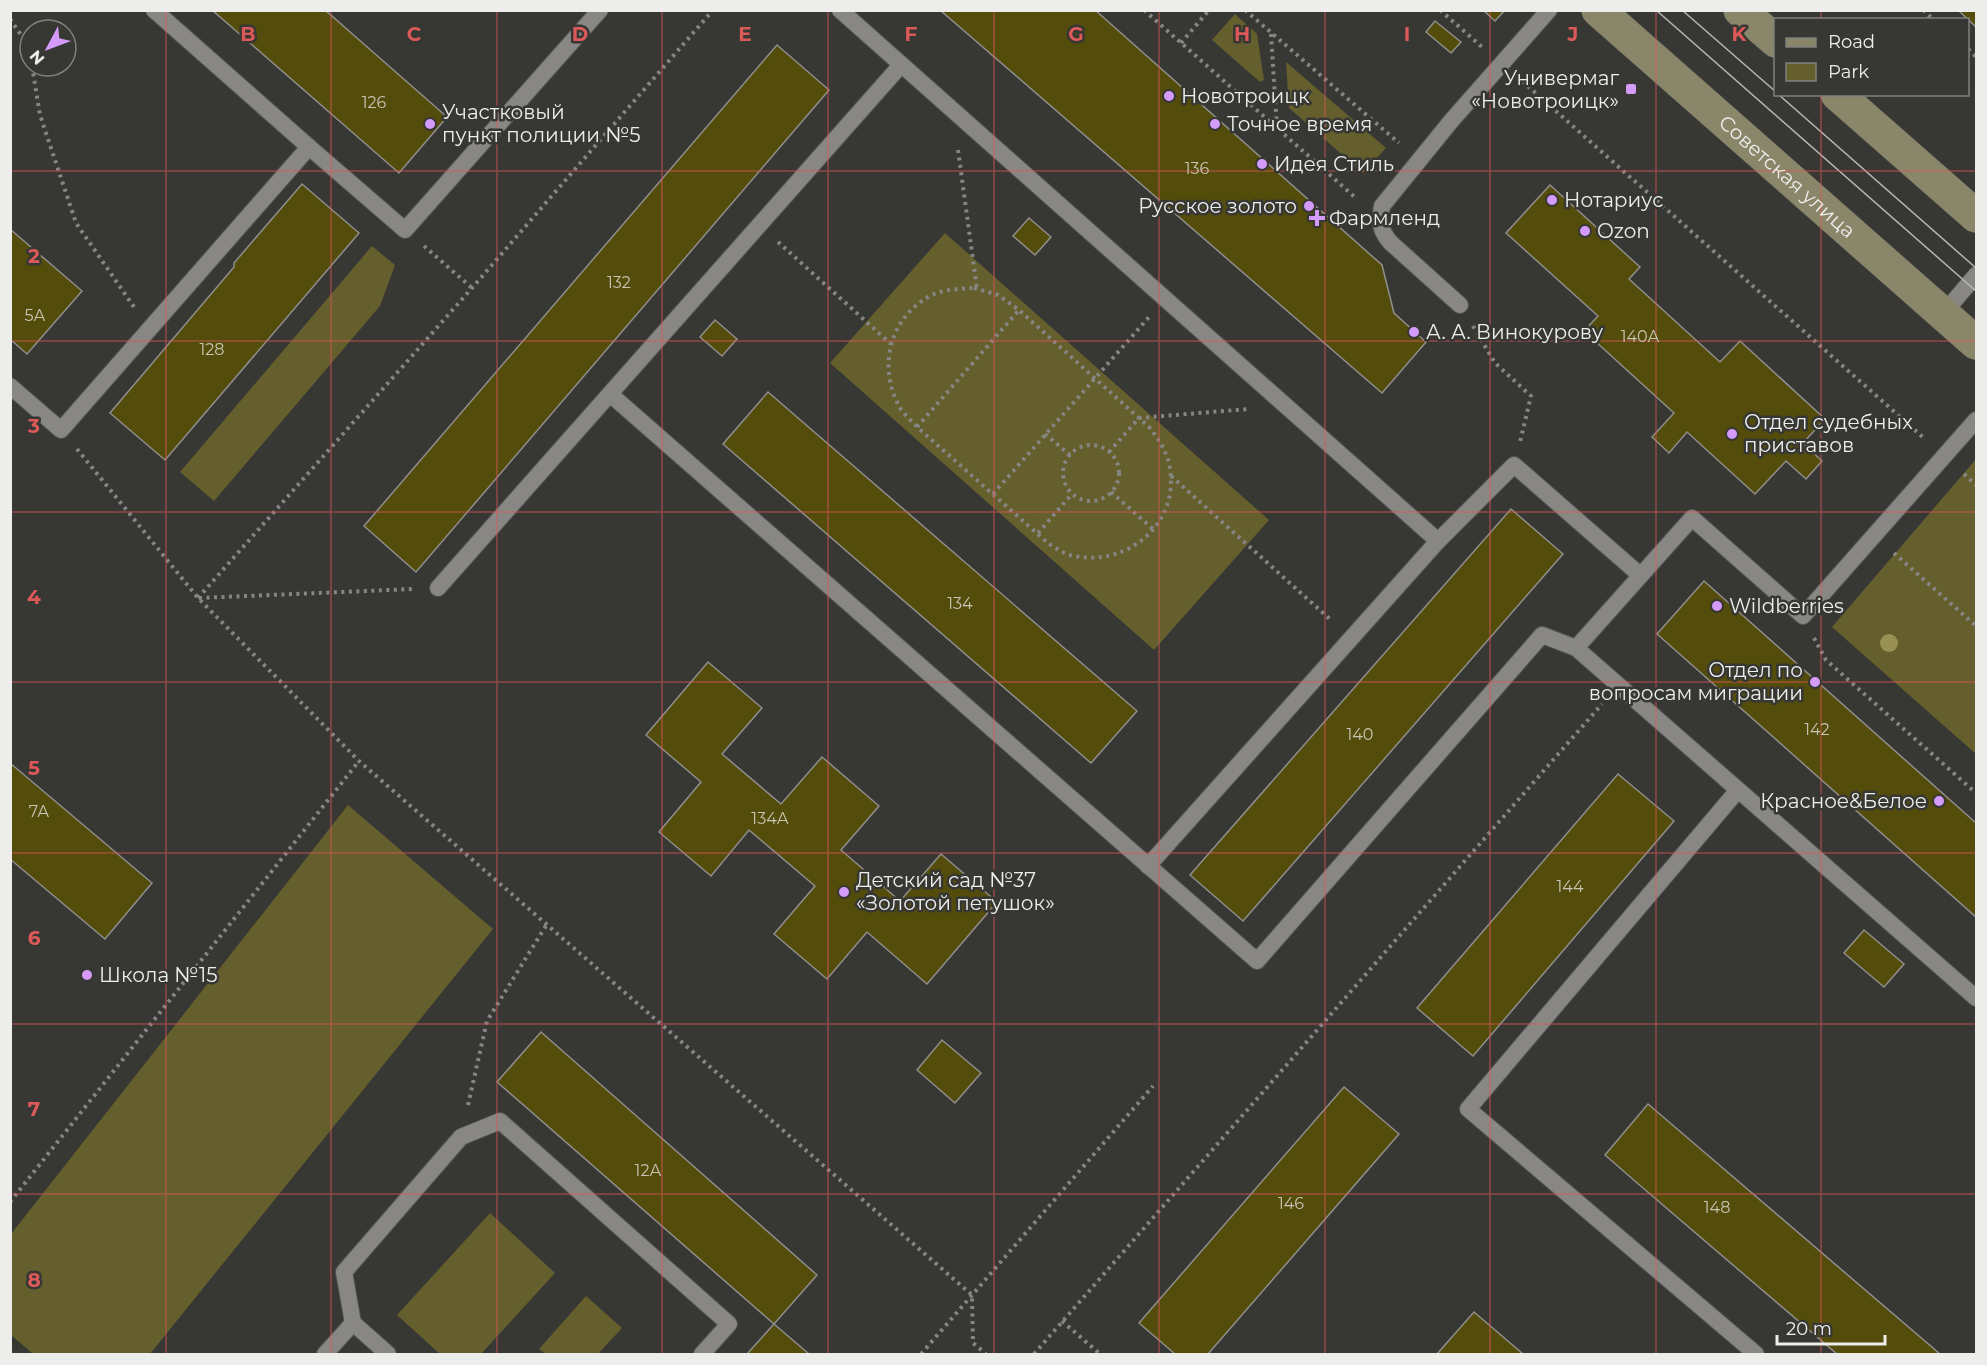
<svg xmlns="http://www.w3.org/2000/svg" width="1987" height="1365" viewBox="0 0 1987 1365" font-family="Montserrat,sans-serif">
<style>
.green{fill:#655e2d}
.building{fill:#544c0b;stroke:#8f8e8b;stroke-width:1.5}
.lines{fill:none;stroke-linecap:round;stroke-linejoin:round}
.service-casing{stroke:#545451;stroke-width:18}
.secondary-casing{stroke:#545451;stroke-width:34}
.path{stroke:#868684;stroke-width:4;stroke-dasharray:3 4.5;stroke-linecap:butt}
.service{stroke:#888784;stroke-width:16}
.secondary{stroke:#8a866a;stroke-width:33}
.tram{stroke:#b7b7b5;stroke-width:1.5}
.tree{fill:#999154}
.grid{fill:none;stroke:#dc5959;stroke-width:1.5;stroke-opacity:0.55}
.poi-dot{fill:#d59bfa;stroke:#373734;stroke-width:2}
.labels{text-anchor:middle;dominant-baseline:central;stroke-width:5;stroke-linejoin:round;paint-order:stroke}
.number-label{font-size:16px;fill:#c7c5b3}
.poi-label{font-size:20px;fill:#ededeb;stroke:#373734;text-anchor:start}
.street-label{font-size:20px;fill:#ededeb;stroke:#373734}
.grid-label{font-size:20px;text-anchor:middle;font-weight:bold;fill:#dc5959;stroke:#373734;stroke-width:5;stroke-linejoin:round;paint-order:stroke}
</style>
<rect width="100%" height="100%" fill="#373734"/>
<g class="green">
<path d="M1235,14L1257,34L1264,80L1260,82L1212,40Z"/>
<path d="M1286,62L1386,148L1363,173L1289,108Z"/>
<path d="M945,233L1269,520L1154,650L830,363Z"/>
<path d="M372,246L395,265L380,306L214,501L180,472Z"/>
<path d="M1976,459V754L1832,627Z"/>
<path d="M348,805L493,929L150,1354H33L11,1335V1234Z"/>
<path d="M490,1213L555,1273L481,1354H440L397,1315Z"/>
<path d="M586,1296L622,1328L598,1354H546L539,1349Z"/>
</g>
<g class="building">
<path d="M212,10H325L447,117L399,173Z"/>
<path d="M940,10H1095L1382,265L1394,313L1426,342L1382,393Z"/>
<path d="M1483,10H1505L1495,21Z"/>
<path d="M1958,10H1976V27Z"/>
<path d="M1435,21L1461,42L1451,53L1426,32Z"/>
<path d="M777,45L829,90L416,572L364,526Z"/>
<path d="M302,184L359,233L165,460L110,413L234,267V263Z"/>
<path d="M1550,185L1640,267L1629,279L1720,362L1740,341L1825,419L1803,443L1822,461L1806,479L1786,461L1755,494L1687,432L1669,453L1652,437L1674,413L1584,331L1598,316L1506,233Z"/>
<path d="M1029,218L1051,237L1035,255L1013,236Z"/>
<path d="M10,229L82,291L27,354L10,339Z"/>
<path d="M715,320L737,339L722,356L700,337Z"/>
<path d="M768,392L1137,711L1091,763L723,444Z"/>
<path d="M1511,509L1563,554L1243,921L1190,875Z"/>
<path d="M1704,581L1976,823V917L1657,634Z"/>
<path d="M708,662L762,708L722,754L781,804L822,757L879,806L841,850L900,901L941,854L997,902L927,984L867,932L827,979L774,934L815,886L749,830L711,876L659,832L701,782L646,735Z"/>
<path d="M10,763L152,883L105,939L10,859Z"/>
<path d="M1618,774L1674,821L1473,1056L1417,1008Z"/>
<path d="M1864,930L1904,964L1884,987L1844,953Z"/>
<path d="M541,1032L817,1275L774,1324L497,1082Z"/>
<path d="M942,1040L981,1073L955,1103L917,1070Z"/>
<path d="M1344,1087L1399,1134L1208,1354H1175L1139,1323Z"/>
<path d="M1648,1104L1940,1354H1837L1636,1182L1605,1155Z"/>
<path d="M1474,1312L1523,1354H1437Z"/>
<path d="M774,1324L809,1354H747Z"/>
</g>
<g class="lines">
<g class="service-casing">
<g id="service">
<path d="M840,10C1039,188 1240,363 1438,541L1148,866"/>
<path d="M309,147L405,230L600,10"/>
<path d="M1460,305L1391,243C1380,231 1379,222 1382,206L1452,120L1549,10"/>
<path d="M1943,314L1976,275"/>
<path d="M10,386L61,430L309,147L154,10"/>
<path d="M610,394L1257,961L1542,635L1576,648L1976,998"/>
<path d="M1438,541L1514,465L1640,575"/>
<path d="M438,588L901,65"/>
<path d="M1576,648L1692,518L1803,616L1976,420"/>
<path d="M1738,790L1468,1109L1756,1354"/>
<path d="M325,1354L353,1323"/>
<path d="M388,1354L353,1323L344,1272L461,1137L500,1121L729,1324L702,1354"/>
</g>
</g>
<g class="secondary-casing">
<g id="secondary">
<path id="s1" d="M1598,10L1976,343"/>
<path d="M1740,10L1776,41"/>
<path d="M1837,94L1976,216"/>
</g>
</g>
<g class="path">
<path d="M1144,10L1357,199"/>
<path d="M1245,10L1399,143"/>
<path d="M1440,10L1482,47"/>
<path d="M1923,10L1934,20"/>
<path d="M10,19L28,45L30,57"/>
<path d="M1271,34L1277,128"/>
<path d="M1181,43L1209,10"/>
<path d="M1968,49L1976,57"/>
<path d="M32,66L40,115L76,223L134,307"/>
<path d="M1522,81L1925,439"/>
<path d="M958,150L977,289"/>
<path d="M778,242L891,344"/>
<path d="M424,246L472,288"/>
<path d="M974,288L998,295L1019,310L1150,428C1159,440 1168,453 1170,469C1179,526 1124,569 1070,555C1063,553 1056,548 1049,544L917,427C911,420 903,414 899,406C879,369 888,322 925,299C939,289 957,289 974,288Z"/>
<path d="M1473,326L1495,363L1531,396L1520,442"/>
<path d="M917,427L1019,310"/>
<path d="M1045,434L1070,455"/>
<circle cx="1091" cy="473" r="28"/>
<path d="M77,449L198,598L359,761L972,1295L973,1343L986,1354"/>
<path d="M1109,452L1139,418L1248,409"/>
<path d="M1964,474L1976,485"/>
<path d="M1171,476L1332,621"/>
<path d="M1111,492L1153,529"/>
<path d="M993,494L1149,317"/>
<path d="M1038,533L1072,494"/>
<path d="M1894,553L1976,626"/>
<path d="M198,598L472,288L713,10"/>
<path d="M199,598L413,589"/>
<path d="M1814,638L1826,660L1976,793"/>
<path d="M468,1105L487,1021L547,924"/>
<path d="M10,1202L359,761"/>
<path d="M1062,1321L1100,1354"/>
<path d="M921,1354L1153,1086"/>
<path d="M1034,1354L1602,704"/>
</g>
<use href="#service" class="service"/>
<use href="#secondary" class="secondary"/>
<g class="tram">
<path d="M1656,10L1976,291"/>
<path d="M1682,10L1776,92"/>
<path d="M1778,94L1976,268"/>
</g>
</g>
<circle class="tree" cx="1889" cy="643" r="9"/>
<path class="grid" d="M166,10V1354M331,10V1354M497,10V1354M662,10V1354M828,10V1354M994,10V1354M1159,10V1354M1325,10V1354M1490,10V1354M1656,10V1354M1821,10V20M1821,94V1354M10,171H1976M10,341H1976M10,512H1976M10,682H1976M10,853H1976M10,1024H1976M10,1194H1976"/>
<g class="poi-dot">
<rect x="1625" y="83" width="12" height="12" rx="3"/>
<circle cx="1169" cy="96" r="6"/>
<circle cx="430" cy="124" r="6"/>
<circle cx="1215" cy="124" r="6"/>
<circle cx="1262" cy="164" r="6"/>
<circle cx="1552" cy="200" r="6"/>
<circle cx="1309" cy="206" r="6"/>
<path d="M1314 209h6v6h6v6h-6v6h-6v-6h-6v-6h6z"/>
<circle cx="1585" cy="231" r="6"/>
<circle cx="1414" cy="332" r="6"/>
<circle cx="1732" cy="434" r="6"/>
<circle cx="1717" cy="606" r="6"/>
<circle cx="1815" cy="682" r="6"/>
<circle cx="1939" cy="801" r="6"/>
<circle cx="844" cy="892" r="6"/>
<circle cx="87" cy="975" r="6"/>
</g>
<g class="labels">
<g class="number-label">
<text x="374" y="102">126</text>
<text x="1197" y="168">136</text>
<text x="619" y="282">132</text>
<text x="35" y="315">5А</text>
<text x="1640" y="336">140А</text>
<text x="212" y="349">128</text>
<text x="960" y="603">134</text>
<text x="1817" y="729">142</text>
<text x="1360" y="734">140</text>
<text x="39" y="811">7А</text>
<text x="770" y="818">134А</text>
<text x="1570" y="886">144</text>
<text x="648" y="1170">12А</text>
<text x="1291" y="1203">146</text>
<text x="1717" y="1207">148</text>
</g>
<g class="poi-label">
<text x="1619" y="78" text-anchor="end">Универмаг<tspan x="1619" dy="23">«Новотроицк»</tspan></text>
<text x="1181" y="96">Новотроицк</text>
<text x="442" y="112">Участковый<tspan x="442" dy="23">пункт полиции №5</tspan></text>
<text x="1227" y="124">Точное время</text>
<text x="1274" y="164">Идея Стиль</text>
<text x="1564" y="200">Нотариус</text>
<text x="1297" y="206" text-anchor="end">Русское золото</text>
<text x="1329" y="218">Фармленд</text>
<text x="1597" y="231">Ozon</text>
<text x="1426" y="332">А. А. Винокурову</text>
<text x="1744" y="422">Отдел судебных<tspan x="1744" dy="23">приставов</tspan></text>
<text x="1729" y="606">Wildberries</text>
<text x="1803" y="670" text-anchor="end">Отдел по<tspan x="1803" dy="23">вопросам миграции</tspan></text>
<text x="1927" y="801" text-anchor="end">Красное&amp;Белое</text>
<text x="856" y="880">Детский сад №37<tspan x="856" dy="23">«Золотой петушок»</tspan></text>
<text x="99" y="975">Школа №15</text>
</g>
<g class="street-label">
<text stroke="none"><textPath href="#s1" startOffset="252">Советская улица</textPath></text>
</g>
</g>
<g class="grid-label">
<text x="248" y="41">B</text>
<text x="414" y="41">C</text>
<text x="580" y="41">D</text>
<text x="745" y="41">E</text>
<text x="911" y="41">F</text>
<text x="1076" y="41">G</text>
<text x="1242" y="41">H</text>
<text x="1407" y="41">I</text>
<text x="1573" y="41">J</text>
<text x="1739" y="41">K</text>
<text x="34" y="263">2</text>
<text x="34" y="433">3</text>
<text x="34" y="604">4</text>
<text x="34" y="775">5</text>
<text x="34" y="945">6</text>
<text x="34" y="1116">7</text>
<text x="34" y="1287">8</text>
</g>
<rect width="1987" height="1365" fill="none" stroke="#ededeb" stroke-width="24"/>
<rect x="1774" y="18" width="195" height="78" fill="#373734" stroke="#80807d" stroke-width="1.5"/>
<rect x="1786" y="38" width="30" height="9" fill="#8a866a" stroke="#80807d" stroke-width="1.5"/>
<text x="1828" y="48" font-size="18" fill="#ededeb">Road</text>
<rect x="1786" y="63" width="30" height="18" fill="#655e2d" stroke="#80807d" stroke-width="1.5"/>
<text x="1828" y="78" font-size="18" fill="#ededeb">Park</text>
<g transform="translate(48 48) rotate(229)"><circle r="28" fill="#373734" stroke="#80807d" stroke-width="1.5"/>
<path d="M0-4.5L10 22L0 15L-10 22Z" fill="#d59bfa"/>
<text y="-9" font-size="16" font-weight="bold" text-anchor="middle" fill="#ededeb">N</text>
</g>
<path d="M1777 1335v9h108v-9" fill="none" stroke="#ededeb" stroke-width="3"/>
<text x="1786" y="1335" font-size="18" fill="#ededeb" stroke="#373734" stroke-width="4.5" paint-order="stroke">20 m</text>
</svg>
